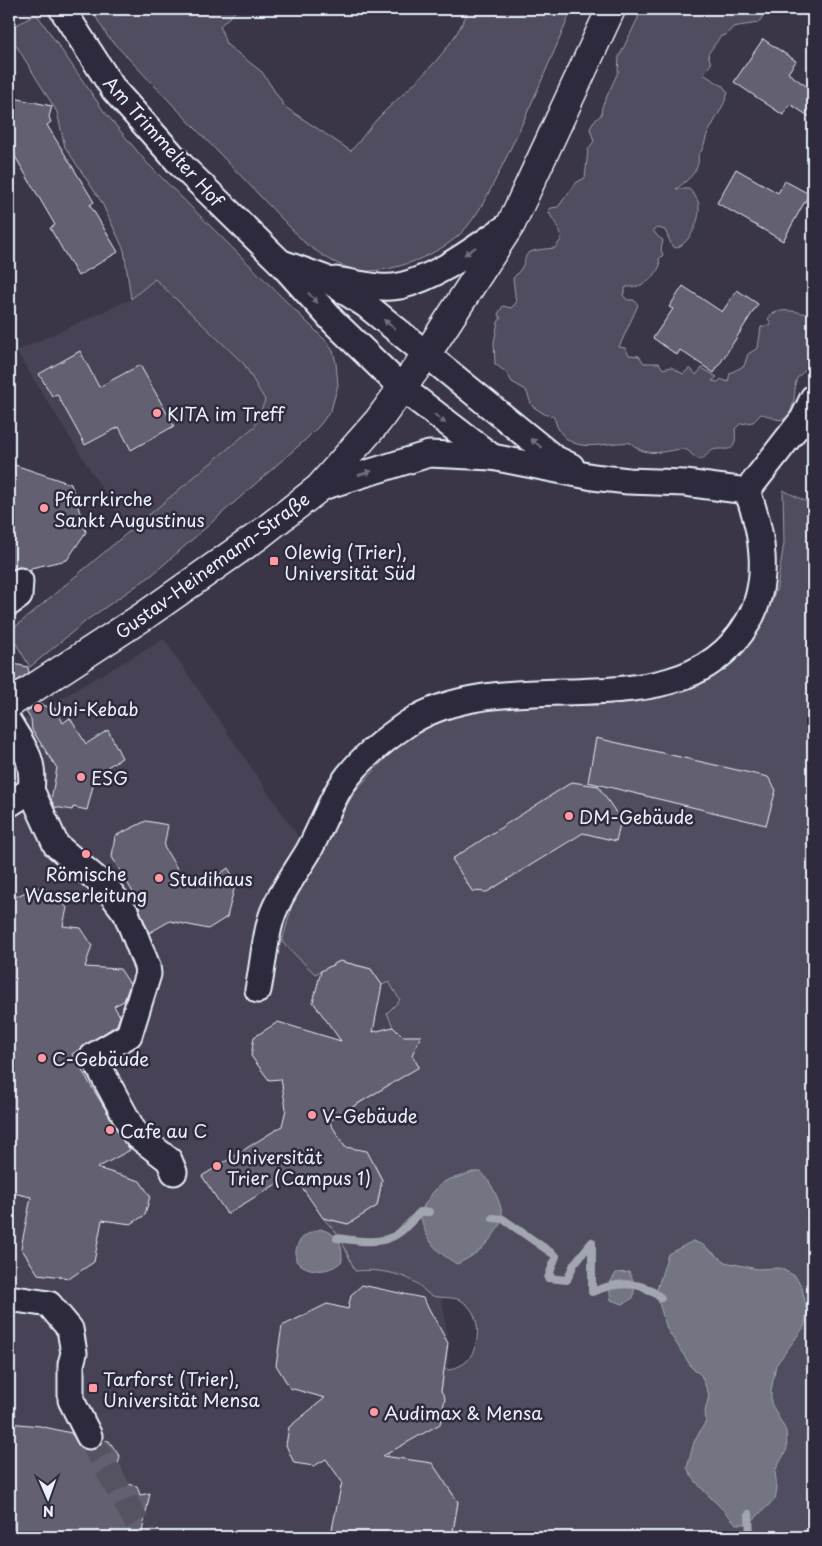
<svg xmlns="http://www.w3.org/2000/svg" width="822" height="1546" viewBox="0 0 822 1546" font-family="'Playpen Sans',sans-serif">
<style>
.built{fill:#464354}
.green{fill:#504e5f;stroke:#9ca0ac}
.water{fill:#737482;stroke:#a2a6b1}
.lines{fill:none;stroke-linecap:round;stroke-linejoin:round}
.stream{stroke:#a2a6b1;stroke-width:8}
.building{fill:#636171;stroke:#e8f1f8}
.minor-tunnel{stroke:#545262;stroke-width:25;stroke-dasharray:25 12;stroke-linecap:butt}
.minor-casing{stroke:#e8f1f8;stroke-width:29}
.major-casing{stroke:#e8f1f8;stroke-width:31}
.minor{stroke:#2f2a3d;stroke-width:25}
.major{stroke:#2f2a3d;stroke-width:28}
.oneway{fill:#70707e}
.poi-dot{fill:#ff9aa2;stroke:#2f2a3d;stroke-width:2}
.labels{text-anchor:middle;dominant-baseline:central;stroke-width:5;stroke-linejoin:round;paint-order:stroke}
.street-label{font-size:18px;fill:#e8f1f8;stroke:#2f2a3d}
.poi-label{font-size:18px;fill:#e8f1f8;stroke:#2f2a3d;text-anchor:start}
</style>
<rect width="100%" height="100%" fill="#3a3648"/>
<filter id="ink" filterUnits="userSpaceOnUse"><feTurbulence type="fractalNoise" baseFrequency=".02" numOctaves="2"/><feDisplacementMap in="SourceGraphic" scale="10" xChannelSelector="R" yChannelSelector="G"/><feConvolveMatrix kernelMatrix="1 2 1 2 8 2 1 2 1" color-interpolation-filters="sRGB"/></filter>
<g filter="url(#ink)">
<g class="built">
<path d="M155,278L244,364L265,400L255,426L129,532L16,351L131,299Z"/>
<path d="M164,639L401,988L448,1343L450,1494L436,1537H9V728Z"/>
</g>
<g class="green">
<path d="M91,9H238L220,26L226,44L262,72L285,107L351,151C360,141 368,129 378,118C413,83 449,57 469,9H572C551,59 530,109 506,158C494,182 483,208 466,228C445,253 389,276 356,270C337,266 322,255 306,244L108,37Z"/>
<path d="M639,9H765L764,15L758,23L733,27L727,34L720,37L708,54L711,64L703,74L723,86L728,93C723,108 715,119 708,133C704,141 705,148 698,155C701,170 687,181 676,189H689C694,194 699,200 699,207C700,221 690,243 676,248L672,246L665,230L658,228L653,230L658,237L663,240L661,250L663,255L659,259L660,265C654,280 642,288 626,287L623,295L627,300H634L638,305L619,347L625,348L629,355L639,356L644,363H659L663,369L671,367L683,374L690,368L696,375L702,368L717,377L712,381L718,382L721,379L728,382L730,373L744,366L748,354L758,348L761,327L770,326L771,323L768,319C776,305 800,312 813,316C813,329 806,353 812,363C808,370 799,373 796,381C794,389 796,425 776,419C771,418 768,415 761,414L753,422L740,424L735,429C738,460 723,444 711,451C707,453 704,461 698,459C693,457 690,451 685,449C668,449 647,460 631,443C609,440 575,457 559,430C556,426 556,420 553,416L546,415L532,406L526,390L512,382L506,372L495,364L494,342L498,322L501,318L498,314L503,306L511,308L516,303L513,278C537,255 510,252 555,248L561,240L560,231L548,211L551,208L558,207L577,182L585,178L588,150L594,141L590,129L593,122L601,115L602,107L618,72L619,57L638,18Z"/>
<path d="M35,15L38,16L103,110L147,163L326,341L333,351L336,363L338,385L331,410L320,425L304,441L152,575L87,620L30,667L9,632L255,426L265,400L244,364L155,279L131,299L124,250L101,201L65,147L57,112L16,45L9,49V29Z"/>
<path d="M783,490L813,505V1537H452L458,1502L432,1464L388,1457L390,1441L441,1391L444,1369L450,1370C455,1368 463,1365 467,1361C482,1344 482,1311 460,1300C451,1296 439,1299 430,1295C424,1292 421,1285 415,1282C398,1272 375,1269 355,1271L340,1237L323,1218L348,1224L377,1206L382,1180L373,1162L338,1146L328,1129L330,1121L415,1069L411,1053L416,1038L409,1036L404,1040L393,1027L387,1013L400,1000L389,982L382,985L371,969L340,961L315,974L282,942L292,905L355,791L387,757L429,722L520,699L670,694L711,677L749,644L764,621L777,587L784,543Z"/>
</g>
<g class="water">
<path d="M472,1172H481C492,1182 502,1205 503,1219C490,1243 480,1253 457,1264C433,1250 425,1239 420,1212C427,1201 436,1184 450,1179C458,1177 464,1176 472,1172Z"/>
<path d="M321,1229C340,1236 342,1242 342,1261C329,1274 309,1273 296,1261C294,1241 303,1234 321,1229Z"/>
<path d="M693,1241L703,1245L725,1262L757,1269L780,1268L795,1276L802,1287L807,1313L804,1327L776,1365L771,1391V1403L786,1431L787,1449L775,1471L777,1489L775,1499L749,1524H736C720,1504 699,1491 687,1468L694,1442L706,1421L705,1412L709,1395L701,1375L692,1368L667,1329L656,1293L668,1254Z"/>
<path d="M629,1272L635,1284L633,1298L623,1304L611,1300L609,1285L616,1273Z"/>
</g>
<g class="lines">
<g class="stream">
<path d="M493,1218L503,1219L556,1256L548,1278L567,1280L574,1264L592,1242V1292C616,1282 641,1279 661,1298"/>
<path d="M337,1238C356,1241 384,1246 400,1232C408,1226 414,1218 420,1212H429"/>
<path d="M749,1514L750,1537"/>
</g>
</g>
<g class="building">
<path d="M763,39L796,61L788,73L813,91V119L790,104L783,115L734,82Z"/>
<path d="M9,97L52,106L49,117L51,122L47,125L94,202L90,205L118,252L78,276L50,228L55,225L9,146Z"/>
<path d="M736,169L778,193L785,181L809,194L783,241L717,203Z"/>
<path d="M683,286L722,312L737,290L758,304L714,373L680,350L677,355L653,338L673,309L669,307Z"/>
<path d="M80,351L99,387L140,365L174,426L131,450L119,427L85,445L57,394L52,396L39,374Z"/>
<path d="M9,463L71,484L86,532L67,560L31,568V572L20,567L9,572Z"/>
<path d="M9,663L28,667L29,673L9,686Z"/>
<path d="M38,704L56,709L63,723L70,718L86,744L108,730L122,758L96,774L87,810L73,807L72,810L55,807L51,800L57,768L32,730L31,719L26,712Z"/>
<path d="M596,738L768,777L776,790L766,825L588,782Z"/>
<path d="M572,782L598,786L621,820L616,841L583,833L487,892L472,891L452,859Z"/>
<path d="M146,821L168,825L164,847L181,875L209,882L228,868L236,881L227,917L208,929L170,921L149,933L139,908L133,898L134,894L112,857L115,836Z"/>
<path d="M36,887L55,892L67,908L63,926L81,928L92,945L85,967L120,969L130,984L124,1001L114,1006L120,1016L117,1025L72,1054L130,1150L97,1168L140,1181L150,1196L145,1215L131,1224L102,1220L94,1262L70,1278L38,1274L21,1248L31,1197L9,1192V900Z"/>
<path d="M340,961L371,969L382,985L373,1032L393,1027L402,1036H421L412,1055L419,1067L329,1121L345,1147L367,1151L382,1180L377,1206L348,1224L323,1218L293,1174L227,1214L202,1176L282,1126L286,1109L281,1079L269,1080L251,1056L254,1037L278,1022L341,1041L313,1002L321,971Z"/>
<path d="M362,1285L423,1298L448,1343L441,1391L445,1398L440,1424L383,1456L432,1463L458,1502L452,1537H337L332,1529L342,1482L326,1459L314,1466L294,1463L286,1445L289,1427L325,1398L290,1388L276,1365L282,1326L327,1304L348,1309L351,1295Z"/>
<path d="M9,1423L40,1426L71,1433L81,1448L88,1450L96,1449L102,1440L109,1441L120,1457L118,1464L121,1469L118,1482L137,1486L140,1495L150,1493L141,1537H9Z"/>
</g>
<g class="lines">
<path class="minor-tunnel" d="M89,1436L145,1537"/>
<g class="minor-casing">
<g id="minor">
<path d="M62,9L114,90L181,165L280,262L334,322L402,388L492,457"/>
<path d="M282,263L324,278L366,305L554,458L571,466"/>
<path d="M336,280C356,283 380,290 400,286C441,276 476,247 511,224"/>
<path d="M319,488L429,454L492,457L593,477L628,481L685,483L747,491"/>
<path d="M747,491L803,419L813,398"/>
<path d="M9,603L19,596L20,581"/>
<path d="M9,723C24,748 35,760 31,790L9,804"/>
<path d="M31,790L56,845L107,888L126,913L147,966L148,974L129,1035L93,1056L135,1134L169,1160L174,1172"/>
<path d="M258,990C263,967 265,933 273,913C281,892 296,872 308,852C320,831 328,806 341,786C357,761 386,738 410,722C511,658 682,737 748,622C771,582 763,532 747,491"/>
<path d="M9,1298L49,1304L70,1329L74,1353L71,1364V1400L89,1436"/>
</g>
</g>
<g class="major-casing">
<path id="major" d="M9,704L144,616L258,536L319,488L378,421L426,355L511,224L611,9"/>
</g>
<use href="#minor" class="minor"/>
<use href="#major" class="major"/>
</g>
<defs><path id="oneway-solid" d="M-6-.8H1V-3.2L6.5 0L1 3.2V.8H-6Z" transform="scale(1.25)"/></defs>
<g class="oneway">
<use href="#oneway-solid" transform="translate(470 251) rotate(146)"/>
<use href="#oneway-solid" transform="translate(313 298) rotate(48)"/>
<use href="#oneway-solid" transform="translate(389 324) rotate(-140)"/>
<use href="#oneway-solid" transform="translate(440 419) rotate(39)"/>
<use href="#oneway-solid" transform="translate(536 443) rotate(-141)"/>
<use href="#oneway-solid" transform="translate(365 473) rotate(-18)"/>
</g>
</g>
<g class="poi-dot">
<circle cx="157" cy="413" r="5"/>
<circle cx="44" cy="508" r="5"/>
<rect x="269" y="556" width="10" height="10" rx="2.5"/>
<circle cx="38" cy="708" r="5"/>
<circle cx="81" cy="777" r="5"/>
<circle cx="569" cy="816" r="5"/>
<circle cx="86" cy="854" r="5"/>
<circle cx="159" cy="878" r="5"/>
<circle cx="42" cy="1058" r="5"/>
<circle cx="312" cy="1115" r="5"/>
<circle cx="110" cy="1130" r="5"/>
<circle cx="217" cy="1166" r="5"/>
<rect x="88" y="1383" width="10" height="10" rx="2.5"/>
<circle cx="374" cy="1412" r="5"/>
</g>
<g class="labels">
<g class="street-label">
<text transform="translate(164 141) rotate(48)">Am Trimmelter Hof</text>
<text transform="translate(212 565) rotate(-36)">Gustav-Heinemann-Straße</text>
</g>
<g class="poi-label">
<text x="167" y="413">KITA im Treff</text>
<text x="54" y="498">Pfarrkirche<tspan x="54" dy="21">Sankt Augustinus</tspan></text>
<text x="284" y="551">Olewig (Trier),<tspan x="284" dy="21">Universität Süd</tspan></text>
<text x="48" y="708">Uni-Kebab</text>
<text x="91" y="777">ESG</text>
<text x="579" y="816">DM-Gebäude</text>
<text x="86" y="873" text-anchor="middle">Römische<tspan x="86" dy="21">Wasserleitung</tspan></text>
<text x="169" y="878">Studihaus</text>
<text x="52" y="1058">C-Gebäude</text>
<text x="322" y="1115">V-Gebäude</text>
<text x="120" y="1130">Cafe au C</text>
<text x="227" y="1156">Universität<tspan x="227" dy="21">Trier (Campus 1)</tspan></text>
<text x="103" y="1378">Tarforst (Trier),<tspan x="103" dy="21">Universität Mensa</tspan></text>
<text x="384" y="1412">Audimax &amp; Mensa</text>
</g>
</g>
<rect width="822" height="1546" fill="none" stroke="#2f2a3d" stroke-width="30"/>
<rect x="15" y="15" width="792" height="1516" fill="none" stroke="#e8f1f8" stroke-width="2" filter="url(#ink)"/>
<g transform="translate(48 1498) rotate(178)" stroke="#2f2a3d" stroke-width="4" paint-order="stroke">
<path d="M0-4L9 19L0 12L-9 19Z" fill="#e8f1f8"/>
<text y="-8" font-size="14" font-weight="bold" text-anchor="middle" fill="#e8f1f8">N</text>
</g>
</svg>
